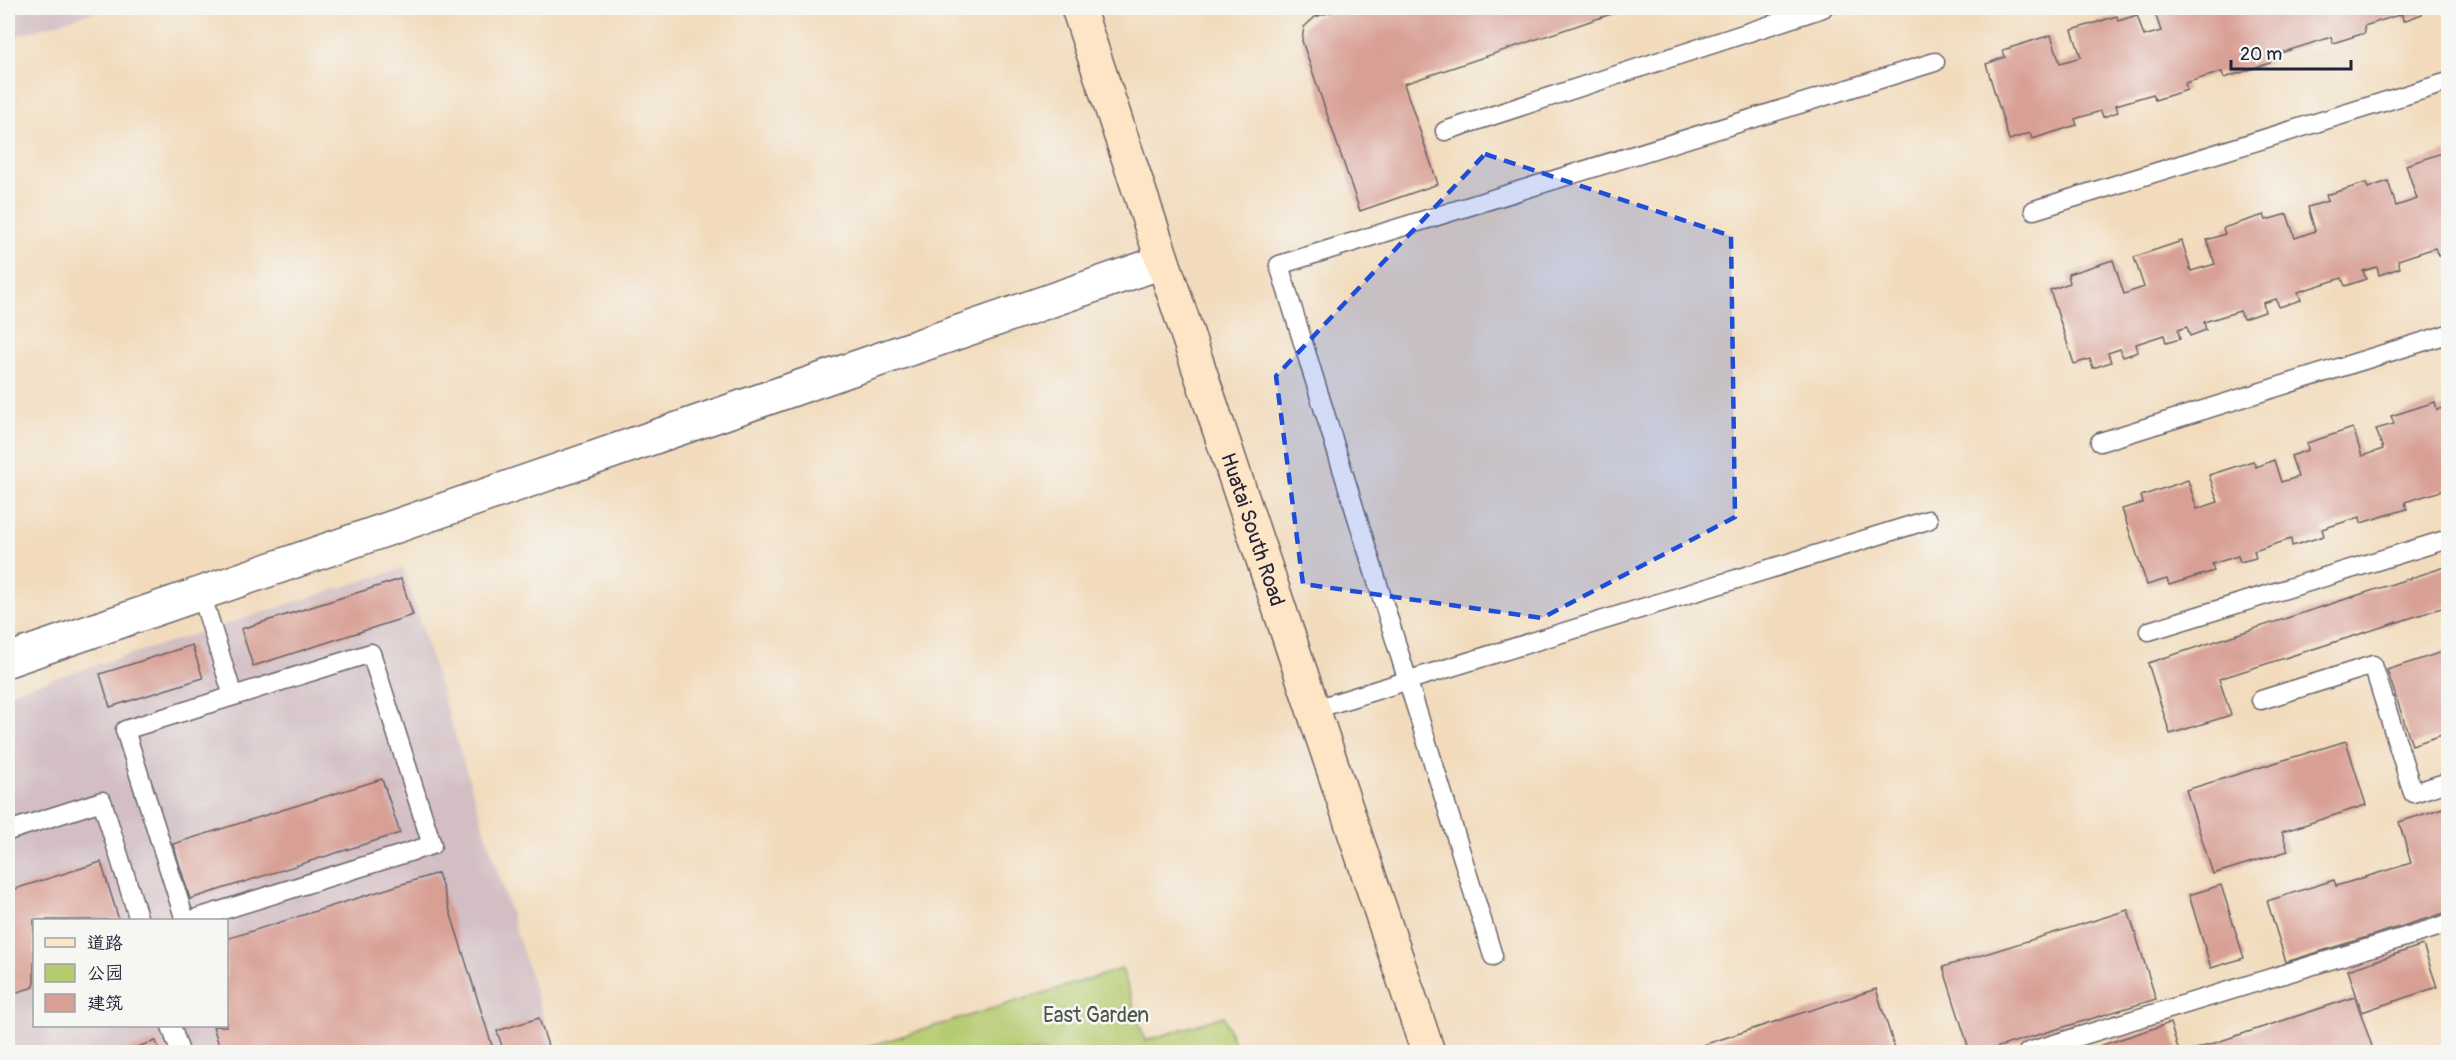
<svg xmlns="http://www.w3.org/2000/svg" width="2456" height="1060" viewBox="0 0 2456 1060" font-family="Pangolin,'LXGW WenKai TC',sans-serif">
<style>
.industrial{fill:#d2bec3;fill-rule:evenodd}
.green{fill:#b5cb70;stroke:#6c7656;stroke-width:1.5}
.building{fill:#d89f94}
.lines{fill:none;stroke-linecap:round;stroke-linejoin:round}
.lane-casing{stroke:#6b6368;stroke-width:21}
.street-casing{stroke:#6b6368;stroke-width:36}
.secondary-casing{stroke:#6b6368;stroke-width:36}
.lane{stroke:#fff;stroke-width:18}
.street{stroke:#fff;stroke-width:33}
.secondary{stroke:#fde5c5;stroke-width:33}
.marked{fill:#1d4ed8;fill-opacity:0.2;stroke:#1d4ed8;stroke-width:4.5;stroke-dasharray:12 8;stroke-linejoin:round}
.labels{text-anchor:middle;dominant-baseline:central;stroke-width:5;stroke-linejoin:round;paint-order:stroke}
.street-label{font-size:21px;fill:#22223b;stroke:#f6f6f2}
.park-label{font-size:21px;fill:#4e554b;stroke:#f6f6f2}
</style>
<rect width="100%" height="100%" fill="#f6f6f2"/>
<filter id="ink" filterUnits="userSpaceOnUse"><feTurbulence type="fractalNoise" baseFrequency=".0167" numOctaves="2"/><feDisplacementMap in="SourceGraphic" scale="12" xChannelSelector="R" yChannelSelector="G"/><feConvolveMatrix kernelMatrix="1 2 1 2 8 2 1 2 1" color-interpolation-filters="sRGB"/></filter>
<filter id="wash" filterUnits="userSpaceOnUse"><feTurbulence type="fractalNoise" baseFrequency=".008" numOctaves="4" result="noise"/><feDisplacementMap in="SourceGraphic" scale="24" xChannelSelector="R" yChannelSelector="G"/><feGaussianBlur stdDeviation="1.35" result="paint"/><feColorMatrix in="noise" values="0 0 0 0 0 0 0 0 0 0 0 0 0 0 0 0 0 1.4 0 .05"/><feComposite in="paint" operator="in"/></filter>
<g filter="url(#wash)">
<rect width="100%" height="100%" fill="#f2dbbc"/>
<g class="industrial">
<path d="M8,8H106L8,39Z"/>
<path d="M403,568L554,1052H8V693ZM34,920H226V1026H34Z"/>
</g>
<path class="green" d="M1122,969L1145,1041L1224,1016L1237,1052H850Z"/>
<g id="blocks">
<g class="building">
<path d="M1344,8H1629L1404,84L1438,184L1360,211L1302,41L1304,27L1315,17Z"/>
<path d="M2162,8H2224L2225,11L2235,8H2420L2422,14L2403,21L2402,14L2364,26L2365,33L2333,43L2331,37L2268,57L2270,63L2224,78L2222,72L2185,83L2187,90L2155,100L2153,94L2116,105L2118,112L2103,117L2101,111L2075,119L2077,125L2032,139L2030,133L2009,140L1986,64L2005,57L2003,50L2051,35L2060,63L2081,57L2072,30L2117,16L2118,21L2137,15L2144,36L2161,31L2154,10Z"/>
<path d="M2448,151V253L2438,256L2435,248L2398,260L2400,268L2379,275L2377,267L2363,271L2366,279L2345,286L2342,278L2298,292L2301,300L2279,307L2276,299L2263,303L2265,312L2243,319L2240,311L2204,322L2206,330L2190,336L2187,327L2178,330L2180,339L2166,343L2164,335L2136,344L2138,352L2123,357L2120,349L2108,353L2111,362L2093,368L2090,359L2074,364L2050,290L2070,283L2068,274L2113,260L2124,294L2144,287L2134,257L2182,241L2191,271L2215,264L2207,240L2225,234L2223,228L2264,215L2266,220L2287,214L2295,238L2315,231L2308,207L2328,201L2326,195L2366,183L2368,188L2388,181L2396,206L2417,199L2406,165Z"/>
<path d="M2435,402L2437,410L2448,406V489L2405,502L2407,509L2361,523L2360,517L2322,529L2324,536L2292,546L2291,539L2254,551L2256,558L2240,562L2238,556L2212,564L2214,571L2169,585L2167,579L2147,585L2122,509L2143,503L2141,496L2188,480L2197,509L2218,502L2209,475L2253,461L2256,467L2274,460L2281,482L2298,477L2291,456L2308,450L2307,443L2353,428L2362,456L2383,449L2376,429L2394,424L2391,416Z"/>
<path d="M2448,566V606L2219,679L2231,715L2170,734L2148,663Z"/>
<path d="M401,579L413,615L253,666L241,629Z"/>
<path d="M192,645L203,678L110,707L100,674Z"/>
<path d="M2448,650V733L2412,745L2387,670Z"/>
<path d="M2346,741L2366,805L2282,832L2288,851L2213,874L2186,790Z"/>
<path d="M382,779L400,833L190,899L173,844Z"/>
<path d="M2446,807L2448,815V912L2286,962L2267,901L2334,880L2336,886L2411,863L2399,822Z"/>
<path d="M101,862L119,920H34V987L8,995V891Z"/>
<path d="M438,873L494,1052H221L213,1026H226V939Z"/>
<path d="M2221,885L2244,958L2211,968L2189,895Z"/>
<path d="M2128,910L2156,999L1982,1052H1970L1943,967Z"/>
<path d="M2423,945L2437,987L2362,1012L2348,970Z"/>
<path d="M1876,989L1896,1052H1699L1697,1047Z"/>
<path d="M2355,997L2374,1052H2187Z"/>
<path d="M539,1018L550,1052H504L497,1031Z"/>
<path d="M2170,1023L2179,1052H2081Z"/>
<path d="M156,1041L160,1052H120Z"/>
</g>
</g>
</g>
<g filter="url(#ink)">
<use href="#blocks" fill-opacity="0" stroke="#6b6368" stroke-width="1.5"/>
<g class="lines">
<g class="lane-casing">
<g id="lane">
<path d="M1445,131L1823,8"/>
<path d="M2034,210L2448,82"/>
<path d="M2100,442L2448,334"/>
<path d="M201,593L233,696"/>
<path d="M2149,631L2448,539"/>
<path d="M2261,700L2373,665L2413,793L2448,782"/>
<path d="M1312,710L1928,520"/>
<path d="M8,831L102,801L139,920"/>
<path d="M185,920L125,730L371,653L432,845L191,920"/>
<path d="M1493,956L1279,265L1935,62"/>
<path d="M171,1026L180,1052"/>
<path d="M2028,1052L2448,924"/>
</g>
</g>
<g class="street-casing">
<path id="street" d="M8,660L1162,262"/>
</g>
<g class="secondary-casing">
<g id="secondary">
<path id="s1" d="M1078,8L1428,1052"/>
</g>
</g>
<use href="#lane" class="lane"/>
<use href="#street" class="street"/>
<use href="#secondary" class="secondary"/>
</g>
</g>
<path class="marked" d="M1485,154L1731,236L1735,517L1542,618L1303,584L1276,376Z"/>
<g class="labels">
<g class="street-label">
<text stroke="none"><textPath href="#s1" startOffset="550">Huatai South Road</textPath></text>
</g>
<g class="park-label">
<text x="1096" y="1015">East Garden</text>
</g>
</g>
<rect width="2456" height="1060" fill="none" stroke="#f6f6f2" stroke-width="30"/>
<rect x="33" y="919" width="195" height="108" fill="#f6f6f2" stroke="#a1a1a9" stroke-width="1.5"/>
<rect x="45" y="938" width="30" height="9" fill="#fde5c5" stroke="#a1a1a9" stroke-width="1.5"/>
<text x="87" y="949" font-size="18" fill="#22223b">道路</text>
<rect x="45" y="964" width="30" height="18" fill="#b5cb70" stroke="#a1a1a9" stroke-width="1.5"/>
<text x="87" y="979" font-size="18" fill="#22223b">公园</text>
<rect x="45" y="994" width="30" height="18" fill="#d89f94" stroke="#a1a1a9" stroke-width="1.5"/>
<text x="87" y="1009" font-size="18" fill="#22223b">建筑</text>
<path d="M2231 60v9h120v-9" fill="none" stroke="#22223b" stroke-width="3"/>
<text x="2240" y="60" font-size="18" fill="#22223b" stroke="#f6f6f2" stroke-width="4.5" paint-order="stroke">20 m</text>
</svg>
